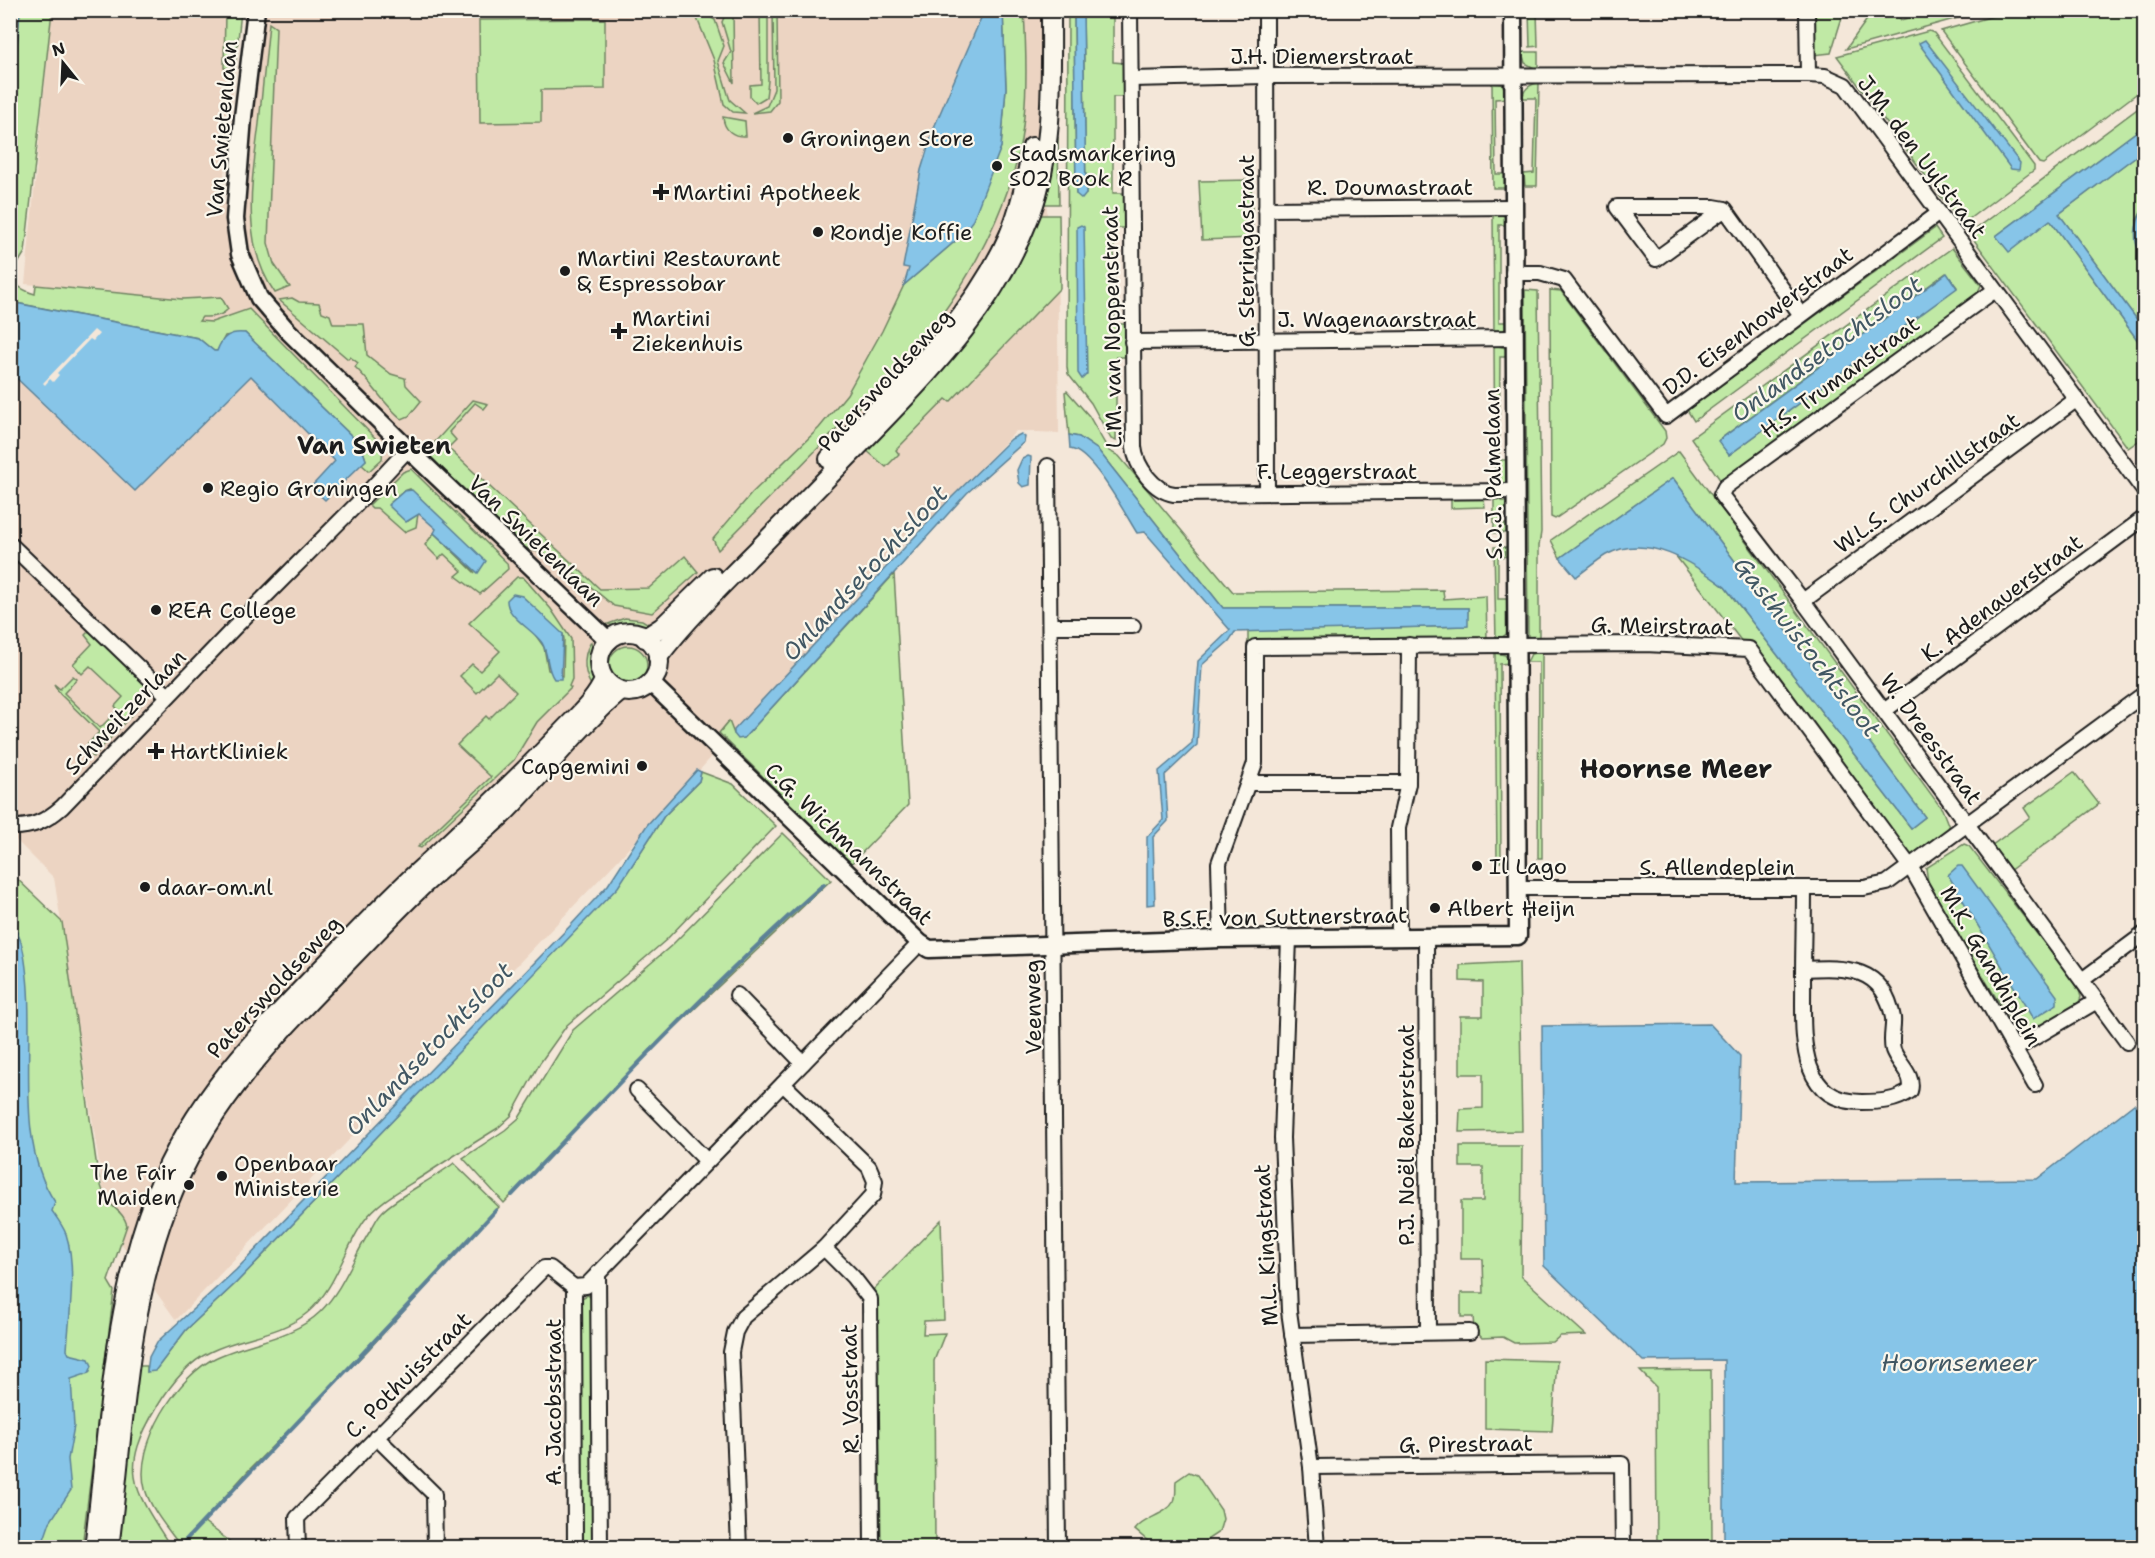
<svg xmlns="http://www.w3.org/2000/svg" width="2155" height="1558" viewBox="0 0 2155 1558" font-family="'Shantell Sans',sans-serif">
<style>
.built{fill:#ecd4c2}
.green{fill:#c0e9a5;stroke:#6e8260;stroke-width:1.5;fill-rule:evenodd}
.water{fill:#87c5e8;stroke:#5c8196;stroke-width:1.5}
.pier{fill:#f4e7d9}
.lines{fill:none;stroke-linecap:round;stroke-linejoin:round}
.stream{stroke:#5c8196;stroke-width:4}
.minor-casing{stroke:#1c1c1c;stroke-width:18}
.tertiary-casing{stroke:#1c1c1c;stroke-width:21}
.secondary-casing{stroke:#1c1c1c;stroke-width:22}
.minor{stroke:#fbf7ec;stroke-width:14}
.tertiary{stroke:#fbf7ec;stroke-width:16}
.secondary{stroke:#fbf7ec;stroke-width:18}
.poi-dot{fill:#1c1c1c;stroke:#fbf7ec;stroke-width:2}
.labels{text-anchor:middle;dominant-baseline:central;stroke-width:4.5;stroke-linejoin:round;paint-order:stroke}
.street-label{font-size:22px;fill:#1c1c1c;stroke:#fbf7ec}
.poi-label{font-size:22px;fill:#1c1c1c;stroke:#fbf7ec;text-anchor:start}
.water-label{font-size:24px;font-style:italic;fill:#415763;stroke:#fbf7ec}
.neighbourhood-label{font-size:24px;font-weight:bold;fill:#1c1c1c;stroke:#fbf7ec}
.quarter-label{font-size:26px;font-weight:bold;fill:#1c1c1c;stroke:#fbf7ec}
</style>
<rect width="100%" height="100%" fill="#f4e7d9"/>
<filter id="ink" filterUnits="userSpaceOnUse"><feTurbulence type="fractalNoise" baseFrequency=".0167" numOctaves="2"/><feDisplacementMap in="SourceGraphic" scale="12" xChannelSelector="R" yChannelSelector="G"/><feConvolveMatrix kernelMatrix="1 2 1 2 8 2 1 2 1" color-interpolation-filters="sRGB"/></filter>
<g filter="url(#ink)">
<path class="built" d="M52,11H225L224,68L235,69L221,202L244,204L251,105L266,11H1046L1047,231L1057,232L1059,433L1016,431L925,527L922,525L618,860L176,1320L109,1226L54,878L11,835L10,297L105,312L110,291L25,284Z"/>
<g class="green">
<path d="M727,10L733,11L734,83L724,63L731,52L722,22Z"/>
<path d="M2014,10L2138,11L2144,19V88L2043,164L2039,163L1941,31Z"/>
<path d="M20,11H52L25,252C11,274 5,285 35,294L36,285L182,299L221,297L228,309C221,317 212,317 202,317L199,321L212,322L249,309L383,446L382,459L369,471L361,464L366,460L361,445L245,333L225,336L217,351H214L198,338L11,302L10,118Z"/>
<path d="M225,11H241L235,69L224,68Z"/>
<path d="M694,11H701L715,20L724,46L718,61L728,94L730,100L745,113L733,112L724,104L714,60Z"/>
<path d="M760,11H768V81L766,97L756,103L750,97V85L761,84Z"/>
<path d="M773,11H777L778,101L770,111L752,113L767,106L774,89Z"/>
<path d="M1003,11H1024C1027,64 1029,126 1012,178C991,241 956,301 913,351C890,377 864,401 840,426C799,467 759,509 718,550L713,539L752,493L819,428L847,394L882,331L904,285L960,237L1001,147L1006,88Z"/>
<path d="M1068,11H1074L1076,194H1086L1083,11H1113V62L1124,63V97H1113V193H1124L1125,228H1114L1115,324H1125V357H1116V441L1111,439L1091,403L1068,374L1067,367Z"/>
<path d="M1529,11H1537L1538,46L1530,47Z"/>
<path d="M1813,11H1844L1831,53L1813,55Z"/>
<path d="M1873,11H1894L1901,20L1911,17L1906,11H1983L1846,49Z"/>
<path d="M605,19V89L541,90V122L480,123L479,20Z"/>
<path d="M269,23L276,28L268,243L274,264L290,287L275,293C240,243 252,180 259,124C262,90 266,57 269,23Z"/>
<path d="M1929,31L1934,33L2034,166V170L1965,222L1959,221L1837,56Z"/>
<path d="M1522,52H1538V70L1525,63Z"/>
<path d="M1492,83L1502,84L1509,98L1495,99L1496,174H1508V188H1493Z"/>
<path d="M1539,83L1537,186H1525L1524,174L1534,173L1536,98H1523C1523,89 1530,84 1539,83Z"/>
<path d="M2144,104V126L1996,236L2009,251L2050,220L2144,349V437L2128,448L1974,240L1976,229Z"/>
<path d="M723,117L745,121L746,136C733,137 724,130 723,117Z"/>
<path d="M1058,137L1059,204H1040Z"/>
<path d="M2144,150V207L2137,220L2139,252L2144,258V329L2059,214Z"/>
<path d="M1251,180L1253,238L1202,240L1199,181Z"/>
<path d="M1493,213L1505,216L1509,225H1499V322H1510L1506,331L1494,333Z"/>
<path d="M1035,215H1059L1060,288L950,402L946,399L896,450L899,454L886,467L866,450C914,400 968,351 1002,290C1016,266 1025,241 1035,215Z"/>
<path d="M1935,228L1942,238L1694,421L1687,410Z"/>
<path d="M1952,248L1981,285L1975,299L1723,484L1691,438ZM1946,273L1957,287L1729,455L1719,440Z"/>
<path d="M1525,290L1538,291L1541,532L1539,546V641L1528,642Z"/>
<path d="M1550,290L1561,291L1665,431L1666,438L1663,444L1555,519L1551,517Z"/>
<path d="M292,298L299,302L319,303L322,312L330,315L333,324H364L367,355L391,374L405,378L406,385L421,401L409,416L402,419C384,405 372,383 355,367L358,363L350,357L348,359L279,300Z"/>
<path d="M1494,345L1506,348L1509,357H1500L1499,460H1510C1509,476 1512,483 1495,488Z"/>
<path d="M1067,391L1089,416L1109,451L1119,456L1233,592L1443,590L1444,599L1486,596L1487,640L1248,643V631L1467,626L1468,608H1223L1098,450L1079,437L1069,435L1065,392Z"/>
<path d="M473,400L488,404L484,409L475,403L449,432L456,440L448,448L600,589L649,588L685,556L698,572L652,613L614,606L556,558L520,546L431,457L434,443Z"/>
<path d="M1679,451L1942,809L1949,827L1947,834L1915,858L1906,854L1675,555L1694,564L1725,587L1911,828L1925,817L1673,478L1560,558L1551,540Z"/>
<path d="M411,469L507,563L508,569L480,594L456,576L462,571L444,554L439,559L425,545L434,533L475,573L410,489L404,491L389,504L408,521L418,514L416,527L404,532L377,508H372L369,505L403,472Z"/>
<path d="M1451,498H1484L1485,507L1451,508Z"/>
<path d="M1494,498L1508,503L1510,511L1500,512L1501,524H1510V533H1494Z"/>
<path d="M1494,547H1510V556L1498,557V599H1511L1509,632L1498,640H1496Z"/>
<path d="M894,574L908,805L851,864L719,733L729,721L734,734L744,738Z"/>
<path d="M517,577H523L551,609L571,639L572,679L569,686L571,688L537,722L514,760L421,848L418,847L491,777L457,745L486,716L489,719L516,692L497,673L477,693L460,676L472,664L480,671L500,651L469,623ZM563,634L564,639L563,676L548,670L544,647L536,636Z"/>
<path d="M625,618L642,620L655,628H619L608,624Z"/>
<path d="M90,630L146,682L149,696L93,757L84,748L99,732L60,694L54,684L60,689L73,676L77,679L64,693L100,728L118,710L115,706L123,697L90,666L82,674L73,664L92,644L85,635Z"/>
<path d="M591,642L595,654V692C584,676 581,658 591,642Z"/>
<circle cx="628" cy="665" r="19"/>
<path d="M1542,652V858H1538L1539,662H1527L1531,654Z"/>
<path d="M1495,653L1505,655L1511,663L1500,664L1501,862H1497Z"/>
<path d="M701,772L733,784L776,826L666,940L567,1025L540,1063L511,1116L498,1128C475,1142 452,1157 429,1172C407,1187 380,1199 364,1221C343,1251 336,1289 307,1313C279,1336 241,1336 210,1352C187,1363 169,1387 157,1407C118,1471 134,1490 171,1547L112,1548L137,1366H147V1372L158,1367L186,1330L236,1283L588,917L634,862L664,816L699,781Z"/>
<path d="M2074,772L2099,804L2009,871L1991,846L2030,817L2024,808Z"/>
<path d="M783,833L831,880L648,1053L504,1203L463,1158L505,1130L519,1118L573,1030L672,945Z"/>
<path d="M1964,844L1969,846L2078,987L2081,997L2077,1008L2021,1038L1929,889L1926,868Z"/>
<path d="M10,872L62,922L97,1168C100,1180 101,1192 109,1202C116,1211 123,1212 127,1225L108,1281L114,1291L82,1547H11Z"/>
<path d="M1519,962L1522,1131L1459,1132L1460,1109L1483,1108V1074H1460V1016H1483V982L1460,981V965Z"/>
<path d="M1460,1146H1522L1521,1276L1586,1335L1560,1336L1553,1342L1514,1343L1503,1337L1482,1338L1474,1329L1473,1317H1461V1293H1484L1483,1259H1461V1201H1483V1167H1460Z"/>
<path d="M454,1163L499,1207L369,1349L248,1471L203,1521L237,1547H181C169,1530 151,1510 145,1489C133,1446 178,1374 217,1357C251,1341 292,1339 320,1312C343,1289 353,1258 370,1231C374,1225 377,1217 382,1212C396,1197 435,1178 454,1163Z"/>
<path d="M941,1220L944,1320L924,1321L923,1334L945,1333L934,1361L935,1547H881L878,1323L876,1295L872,1291Z"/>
<path d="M588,1295L593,1300L596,1547H581L579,1299Z"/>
<path d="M1485,1359L1557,1361L1552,1431L1485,1429Z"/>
<path d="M1711,1370L1712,1547H1657L1656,1387L1640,1371Z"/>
<path d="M1189,1472L1197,1475L1221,1510L1223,1519L1219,1532L1196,1547H1155L1135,1530C1145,1516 1166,1516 1174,1501C1177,1495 1175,1488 1176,1481Z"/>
</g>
<g class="water">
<path d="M11,10L20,11L11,118L10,11Z"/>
<path d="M984,11H1003L1006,88L1001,147L973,220L960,237L904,285L909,268L903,267L921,170L935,125Z"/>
<path d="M1074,11H1083L1086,194L1082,199L1076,194Z"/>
<path d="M1925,40L2020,163L2019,170L2011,169L1920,45L1919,43Z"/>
<path d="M2144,126V150L2059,214L2144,329V349L2050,220L2009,252L1996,236Z"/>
<path d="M2144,207V258C2130,242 2135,224 2144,207Z"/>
<path d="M1081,225L1084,227L1087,374L1082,379L1078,373L1077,227Z"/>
<path d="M1947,273L1957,288L1729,455L1718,441Z"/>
<path d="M10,302L198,338L214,351H217C222,337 230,331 245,333L361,445L366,460L325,500L311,487L335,461L251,376L135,491L11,373Z"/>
<path d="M1021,434L1025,437L1024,442L967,493L744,738L738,739L734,734V730L949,500L1011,439Z"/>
<path d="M1069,435L1079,437L1098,450L1223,608H1468V626L1235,632L1229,641L1202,665L1197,745L1165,775L1168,821L1153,837L1155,904L1147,905V837L1163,820L1159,771L1192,743L1198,661L1230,630L1145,532L1137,533C1125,514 1092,451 1070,449Z"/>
<path d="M1028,456L1031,457L1030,485L1023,487L1019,483L1017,470L1022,459Z"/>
<path d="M1673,478L1925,817L1911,828L1725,587C1693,563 1647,532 1606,555C1596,561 1586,570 1576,577L1560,558Z"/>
<path d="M412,490L486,561L478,573L434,533L436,529L419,514L406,522L388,505L404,491Z"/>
<path d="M513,594L522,596L563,634L561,679H554C546,668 549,655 542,643C534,630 506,617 507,600Z"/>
<path d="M697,770L701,772L699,781L664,816L618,887L236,1283L186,1330L155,1371L147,1372L149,1357L157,1342L236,1270L571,925L608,885L647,825Z"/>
<path d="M1958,866H1962L2057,996V1004L2033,1019L1948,875Z"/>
<path d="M10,921C23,937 25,958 27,977C35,1046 14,1143 55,1202L52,1211C57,1218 63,1226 66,1234C77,1267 69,1316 67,1350L69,1354L89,1359L92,1366L89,1373L71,1379L74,1426L68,1459L71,1490L50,1522L41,1548L10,1547Z"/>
<path d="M1710,1024L1740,1056L1736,1182L2037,1179L2134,1104L2144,1113V1547H1724V1360L1643,1361L1544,1266L1542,1026Z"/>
</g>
<path class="pier" d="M94,330L99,334L93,341L90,339L57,373L59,375L53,382L50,379L45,385L43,383Z"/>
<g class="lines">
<g class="stream">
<path d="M512,1195C614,1088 714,982 824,884"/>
<path d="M180,1546C286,1434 392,1324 496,1210"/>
</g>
<g class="minor-casing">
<g id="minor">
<path d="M1130,10L1134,447C1136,467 1154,491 1174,494L1516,491"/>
<path d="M1266,10L1267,492"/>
<path d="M1807,10L1808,75"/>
<path d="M1131,79L1266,76L1808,75L1825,76L1845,85L2144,491"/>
<path d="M1266,209L1514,207"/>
<path d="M1725,209L1656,259L1617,207H1714L1725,209L1801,315"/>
<path d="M1513,273H1540L1564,280L1666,416L1939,213"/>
<path d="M1995,290L1725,487L1721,495L1803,601L2127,1042"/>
<path d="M1132,342L1514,338"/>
<path d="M1048,466L1058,1548"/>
<path d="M10,544L168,696"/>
<path d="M1803,601L2077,399"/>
<path d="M1050,626H1133"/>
<path d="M1884,711L2144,518"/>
<path d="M1249,783H1408"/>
<path d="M10,827C32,828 46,821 62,807L234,628L356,505L408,449"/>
<path d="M1518,888H1864L1887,883L2144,694"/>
<path d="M1399,937L1398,828L1408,783L1409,645"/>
<path d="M1426,937L1428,1332"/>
<path d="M1289,938L1282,1138L1289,1311L1311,1467L1317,1548"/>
<path d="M1221,939L1219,863L1255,763V647L1645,644L1749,649L1911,868L2035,1085"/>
<path d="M1803,969C1846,967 1884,966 1893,1018C1894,1028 1890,1039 1893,1050C1898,1064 1915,1075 1910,1091C1896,1101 1880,1102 1862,1102C1794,1102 1804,1027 1803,980C1803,949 1804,919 1804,888"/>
<path d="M2082,980L2144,934"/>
<path d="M737,995L803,1063"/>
<path d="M2015,1049L2097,1001"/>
<path d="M637,1090L706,1160"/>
<path d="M824,1248L853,1277L870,1299L872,1548"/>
<path d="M598,1273L600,1548"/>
<path d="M574,1287L586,1286L920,943"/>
<path d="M574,1287L575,1548"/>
<path d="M1292,1335L1470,1332"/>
<path d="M376,1437L434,1494L435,1548"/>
<path d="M1311,1467L1622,1464L1623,1548"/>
<path d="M298,1548L297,1518L544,1268H550L574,1287"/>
<path d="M739,1548L731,1352L735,1332L743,1317L824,1248L873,1195L875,1181L869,1167L783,1084"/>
</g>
</g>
<g class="tertiary-casing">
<g id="tertiary">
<path d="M256,10L243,117L235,219L240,254L259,298L286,329L408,449L609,641"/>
<path d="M651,683L920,943L929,949L1221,939L1518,936L1513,10"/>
</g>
</g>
<g class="secondary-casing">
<g id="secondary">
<path d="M829,459C894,391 970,324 1009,235C1021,207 1027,177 1032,147"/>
<circle cx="629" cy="662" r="30"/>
<path d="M645,638L662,627L713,577"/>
<path d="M658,657C687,619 722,585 756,551C795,511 834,471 873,431C938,365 998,300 1031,213C1054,150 1051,76 1051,10"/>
<path d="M94,1548C109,1430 112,1307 155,1196C191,1103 260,1031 329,961C359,930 389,898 422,868C469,824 517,780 561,733C576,717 596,700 604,680"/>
<path d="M109,1548C124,1433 126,1313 168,1204C202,1116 264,1047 329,981C359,950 389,918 420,888C447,863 475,840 502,815C543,775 577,727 621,691"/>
</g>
</g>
<use href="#minor" class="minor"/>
<use href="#tertiary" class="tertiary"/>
<use href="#secondary" class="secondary"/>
</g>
</g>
<g class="poi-dot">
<circle cx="788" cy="138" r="6"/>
<circle cx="997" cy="166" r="6"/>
<path d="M658 183h6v6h6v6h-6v6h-6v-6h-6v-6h6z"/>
<circle cx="818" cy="232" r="6"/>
<circle cx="565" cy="271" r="6"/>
<path d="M616 322h6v6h6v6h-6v6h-6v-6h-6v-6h6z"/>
<circle cx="208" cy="488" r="6"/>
<circle cx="156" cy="610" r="6"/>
<path d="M153 742h6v6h6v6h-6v6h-6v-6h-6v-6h6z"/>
<circle cx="642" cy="766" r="6"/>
<circle cx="1477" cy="866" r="6"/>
<circle cx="145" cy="887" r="6"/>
<circle cx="1435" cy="908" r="6"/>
<circle cx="222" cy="1176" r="6"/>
<circle cx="189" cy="1185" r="6"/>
</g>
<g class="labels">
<g class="street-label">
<text x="1322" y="56">J.H. Diemerstraat</text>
<text transform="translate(222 129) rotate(-85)">Van Swietenlaan</text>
<text transform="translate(1922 157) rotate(53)">J.M. den Uylstraat</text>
<text x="1390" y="187">R. Doumastraat</text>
<text transform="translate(1246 251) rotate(-90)">G. Sterringastraat</text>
<text x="1377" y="319">J. Wagenaarstraat</text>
<text transform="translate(1758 321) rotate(-37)">D.D. Eisenhowerstraat</text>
<text transform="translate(1112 327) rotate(-91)">L.M. van Noppenstraat</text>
<text transform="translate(1840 377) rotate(-36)">H.S. Trumanstraat</text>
<text transform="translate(885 380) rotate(-47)">Paterswoldseweg</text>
<text x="1337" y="471">F. Leggerstraat</text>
<text transform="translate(1493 474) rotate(-91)">S.O.J. Palmelaan</text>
<text transform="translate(1927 483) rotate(-36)">W.L.S. Churchillstraat</text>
<text transform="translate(536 541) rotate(44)">Van Swietenlaan</text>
<text transform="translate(2002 598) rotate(-37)">K. Adenauerstraat</text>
<text transform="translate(1662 626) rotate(1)">G. Meirstraat</text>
<text transform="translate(125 712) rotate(-46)">Schweitzerlaan</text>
<text transform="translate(1931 739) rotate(54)">W. Dreesstraat</text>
<text transform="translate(849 844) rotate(44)">C.G. Wichmannstraat</text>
<text x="1717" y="867">S. Allendeplein</text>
<text transform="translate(1285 917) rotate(-1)">B.S.F. von Suttnerstraat</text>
<text transform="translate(1991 966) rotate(60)">M.K. Gandhiplein</text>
<text transform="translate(274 987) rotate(-47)">Paterswoldseweg</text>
<text transform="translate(1033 1007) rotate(-91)">Veenweg</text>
<text transform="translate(1406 1135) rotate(-90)">P.J. Noël Bakerstraat</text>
<text transform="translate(1266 1245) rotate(-93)">M.L. Kingstraat</text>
<text transform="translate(408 1375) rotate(-45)">C. Pothuisstraat</text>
<text transform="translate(850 1389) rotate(-91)">R. Vosstraat</text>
<text transform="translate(553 1402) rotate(-90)">A. Jacobsstraat</text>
<text transform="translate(1466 1444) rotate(-1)">G. Pirestraat</text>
</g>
<g class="poi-label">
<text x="800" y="138">Groningen Store</text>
<text x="1009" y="153">Stadsmarkering<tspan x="1009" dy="25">S02 Book R</tspan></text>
<text x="673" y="192">Martini Apotheek</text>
<text x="830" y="232">Rondje Koffie</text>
<text x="577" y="258">Martini Restaurant<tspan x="577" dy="25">&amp; Espressobar</tspan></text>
<text x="632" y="318">Martini<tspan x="632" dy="25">Ziekenhuis</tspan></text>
<text x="220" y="488">Regio Groningen</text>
<text x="168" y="610">REA College</text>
<text x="170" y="751">HartKliniek</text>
<text x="630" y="766" text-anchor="end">Capgemini</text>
<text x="1489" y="866">Il Lago</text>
<text x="157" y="887">daar-om.nl</text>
<text x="1447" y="908">Albert Heijn</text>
<text x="234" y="1163">Openbaar<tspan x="234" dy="25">Ministerie</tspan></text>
<text x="177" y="1172" text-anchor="end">The Fair<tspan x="177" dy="25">Maiden</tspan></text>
</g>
<g class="water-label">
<text transform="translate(1827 349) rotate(-36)">Onlandsetochtsloot</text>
<text transform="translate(865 573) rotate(-47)">Onlandsetochtsloot</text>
<text transform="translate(1807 647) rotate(52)">Gasthuistochtsloot</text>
<text transform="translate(429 1049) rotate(-46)">Onlandsetochtsloot</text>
<text x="1959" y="1363">Hoornsemeer</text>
</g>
<g class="neighbourhood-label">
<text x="374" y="446">Van Swieten</text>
</g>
<g class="quarter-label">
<text x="1676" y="768">Hoornse Meer</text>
</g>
</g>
<rect width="2155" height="1558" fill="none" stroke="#fbf7ec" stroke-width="36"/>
<rect x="18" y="18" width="2119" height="1522" fill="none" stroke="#1c1c1c" stroke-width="2" filter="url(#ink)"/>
<g transform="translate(63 63) rotate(342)" stroke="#fbf7ec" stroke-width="4.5" paint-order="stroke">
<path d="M0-4.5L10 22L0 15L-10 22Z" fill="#1c1c1c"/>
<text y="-9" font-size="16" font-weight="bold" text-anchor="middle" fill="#1c1c1c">N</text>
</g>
</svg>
